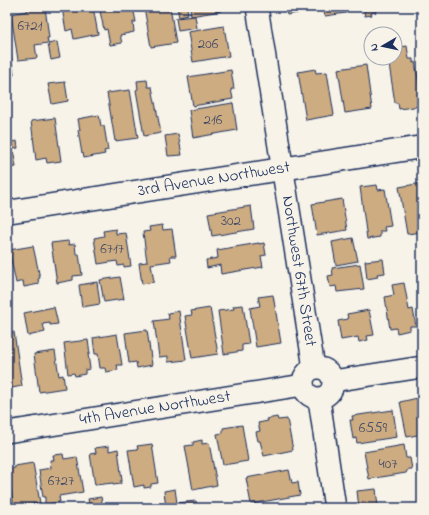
<svg xmlns="http://www.w3.org/2000/svg" width="429" height="515" viewBox="0 0 429 515" font-family="'Indie Flower',sans-serif">
<style>
.building{fill:#ceac81;stroke:#1b2f5e}
.lines{fill:none;stroke-linecap:round;stroke-linejoin:round}
.street-casing{stroke:#1b2f5e;stroke-width:24}
.secondary-casing{stroke:#1b2f5e;stroke-width:25}
.street{stroke:#f7f3e8;stroke-width:21}
.secondary{stroke:#f7f3e8;stroke-width:22}
.labels{text-anchor:middle;dominant-baseline:central;stroke-width:3.5;stroke-linejoin:round;paint-order:stroke}
.number-label{font-size:15px;fill:#484e67}
.street-label{font-size:17px;fill:#1b2f5e;stroke:#f7f3e8}
</style>
<rect width="100%" height="100%" fill="#f7f3e8"/>
<filter id="ink" filterUnits="userSpaceOnUse"><feTurbulence type="fractalNoise" baseFrequency=".025" numOctaves="2"/><feDisplacementMap in="SourceGraphic" scale="8" xChannelSelector="R" yChannelSelector="G"/><feConvolveMatrix kernelMatrix="1 2 1 2 8 2 1 2 1" color-interpolation-filters="sRGB"/></filter>
<g filter="url(#ink)">
<g class="building">
<path d="M35,7H45L49,38H47L48,43L35,45L37,58L18,60L11,14L28,11L27,8Z"/>
<path d="M68,7H93L98,34L74,39L72,29L66,31L62,8Z"/>
<path d="M105,7H133L136,22H133L134,32L120,35L122,43L110,45L107,29L104,30L100,11L105,10Z"/>
<path d="M144,7H170L176,43L151,47Z"/>
<path d="M177,7H187L188,15L179,17Z"/>
<path d="M190,7H220L221,11L191,16Z"/>
<path d="M285,7H311L312,10L287,15Z"/>
<path d="M323,7H344L346,13L325,16Z"/>
<path d="M358,7H375L376,12L371,13L372,15L365,16L363,7L359,8Z"/>
<path d="M195,16L197,28L178,31L176,18Z"/>
<path d="M224,26L229,56L193,62L188,32Z"/>
<path d="M57,42L60,58L51,60L48,44Z"/>
<path d="M407,46L409,59H413V63L415,62L422,100H419L420,106L399,109L398,103H395L388,58H395V48Z"/>
<path d="M7,56H11L14,75L7,76Z"/>
<path d="M366,65L372,109L345,113L338,69Z"/>
<path d="M315,69L316,73L327,72L334,115L306,120L298,72Z"/>
<path d="M231,70L234,89H231L233,99L193,106L188,77Z"/>
<path d="M147,80L148,87H152L161,133L144,136L136,90L138,89L137,81Z"/>
<path d="M65,82L68,101L52,104L48,84Z"/>
<path d="M130,90L138,138L115,141L107,93Z"/>
<path d="M233,103L237,130L193,138L189,110Z"/>
<path d="M99,115L101,126H104L108,150L104,151L105,154L84,158L83,153L82,154L78,130H80L78,119Z"/>
<path d="M55,118L61,161L47,163L46,158L36,160L31,121Z"/>
<path d="M10,131L12,142L17,141L18,148L13,149L16,167L7,168V132Z"/>
<path d="M178,134L182,155L168,156L165,136Z"/>
<path d="M422,183V232L407,234L399,187Z"/>
<path d="M377,185L378,190L385,189L391,226L384,227L385,231H380V237L367,239L360,187Z"/>
<path d="M342,199L347,230L317,235L312,204Z"/>
<path d="M251,206L254,229L212,236L208,213Z"/>
<path d="M162,225L163,230L172,229L176,256H170L171,261L151,264L154,282L142,284L139,263L147,262L143,232L150,231L149,227Z"/>
<path d="M116,229V234L126,233L131,266L124,267V265L118,266L117,261L98,264L94,238L104,236L103,231Z"/>
<path d="M353,238L358,261L336,265L332,242Z"/>
<path d="M68,241L69,245L75,244L76,254H79L82,275L73,276V280L57,283L51,243Z"/>
<path d="M259,243V244L264,243L266,255L261,256L263,267L221,274L220,265L207,268L206,260L218,258L217,250Z"/>
<path d="M33,246L40,278L38,279L39,284L24,287L23,281L16,283L9,250Z"/>
<path d="M383,259L385,273L377,274L378,277L367,279L365,261Z"/>
<path d="M360,264L364,289L337,292L336,286L330,287L328,276L333,275L332,268Z"/>
<path d="M120,277L124,299L104,302L100,280Z"/>
<path d="M97,282L100,304L82,307L79,285Z"/>
<path d="M404,283L409,310L413,309L416,326H410V330L397,333L396,328L390,329L385,297L394,295L392,285Z"/>
<path d="M273,295L281,343L256,347L250,308L260,306L258,297Z"/>
<path d="M243,305L249,344L242,345V351L224,354L218,311L234,309L233,306Z"/>
<path d="M54,307L58,324L50,325V323L43,324L45,332L28,336L24,313Z"/>
<path d="M210,308L218,354L192,358L185,316L192,315L191,311Z"/>
<path d="M369,310L374,335L367,336L368,340L359,342L358,337L341,340L338,321L348,319L347,314Z"/>
<path d="M179,311L186,360L168,362V356L159,357L154,321L169,319L168,313Z"/>
<path d="M147,330L152,365L137,368L136,362L129,363L125,333Z"/>
<path d="M14,332L22,386L7,389V333Z"/>
<path d="M117,334L122,365H117L118,370L106,372L105,368H100L98,354H95L93,338Z"/>
<path d="M88,340L90,354H88L90,369L85,370V374L75,376L74,373L68,374L64,343Z"/>
<path d="M55,351L59,376L63,375L65,388L39,392L34,354Z"/>
<path d="M422,397V434L407,437L400,402Z"/>
<path d="M393,410L397,437L357,443L356,438L353,439L350,420H353L352,416Z"/>
<path d="M277,417L278,420L287,419L293,450L264,456L260,441H258L256,432L260,431L258,423L268,421L267,419Z"/>
<path d="M242,425L248,461L223,465L217,434L223,433V428Z"/>
<path d="M202,440V444L209,443L217,485L193,490L185,446L193,445V442Z"/>
<path d="M152,444L158,483L151,484V487L144,488V485L134,487L128,450L138,449L137,446Z"/>
<path d="M404,445L406,458H410L412,469H408L406,473L369,479L364,452Z"/>
<path d="M109,446V451L118,449L122,481H120L121,484L113,485V483L95,485L90,454L96,453L95,448Z"/>
<path d="M63,454L64,459L77,457L83,492L59,496L60,502L45,504V497H43L39,470L51,468L50,460H54L53,455Z"/>
<path d="M33,463L40,503L14,507L7,469L15,468V466Z"/>
<path d="M289,470L292,483L298,482L300,495L251,504L246,478Z"/>
<path d="M175,489L177,503L196,501L197,508H166L164,491Z"/>
<path d="M376,489L378,507L359,508L357,491Z"/>
<path d="M101,497L103,508H90L88,499Z"/>
</g>
<g class="lines">
<g class="street-casing">
<g id="street">
<path d="M257,7L314,368"/>
<circle cx="318" cy="383" r="15"/>
<path d="M333,381L422,367"/>
<path d="M319,399L335,508"/>
<path d="M7,432L303,385"/>
</g>
</g>
<g class="secondary-casing">
<path id="secondary" d="M7,212L422,147"/>
</g>
<use href="#street" class="street"/>
<use href="#secondary" class="secondary"/>
</g>
</g>
<g class="labels">
<g class="number-label">
<text x="30" y="26">6721</text>
<text x="208" y="44">206</text>
<text x="213" y="120">216</text>
<text x="231" y="221">302</text>
<text x="112" y="249">6717</text>
<text x="373" y="428">6559</text>
<text x="388" y="464">407</text>
<text x="61" y="481">6727</text>
</g>
<g class="street-label">
<text transform="translate(214 179) rotate(-9)">3rd Avenue Northwest</text>
<text transform="translate(299 271) rotate(81)">Northwest 67th Street</text>
<text transform="translate(155 408) rotate(-9)">4th Avenue Northwest</text>
</g>
</g>
<rect width="429" height="515" fill="none" stroke="#f7f3e8" stroke-width="24"/>
<rect x="12" y="12" width="405" height="491" fill="none" stroke="#1b2f5e" stroke-width="1.5" filter="url(#ink)"/>
<g transform="translate(383 46) rotate(261)"><circle r="19" fill="#f7f3e8" stroke="#9fa5b1"/>
<path d="M0-3L7 15L0 10L-7 15Z" fill="#1b2f5e"/>
<text y="-6" font-size="11" font-weight="bold" text-anchor="middle" fill="#1b2f5e">N</text>
</g>
</svg>
